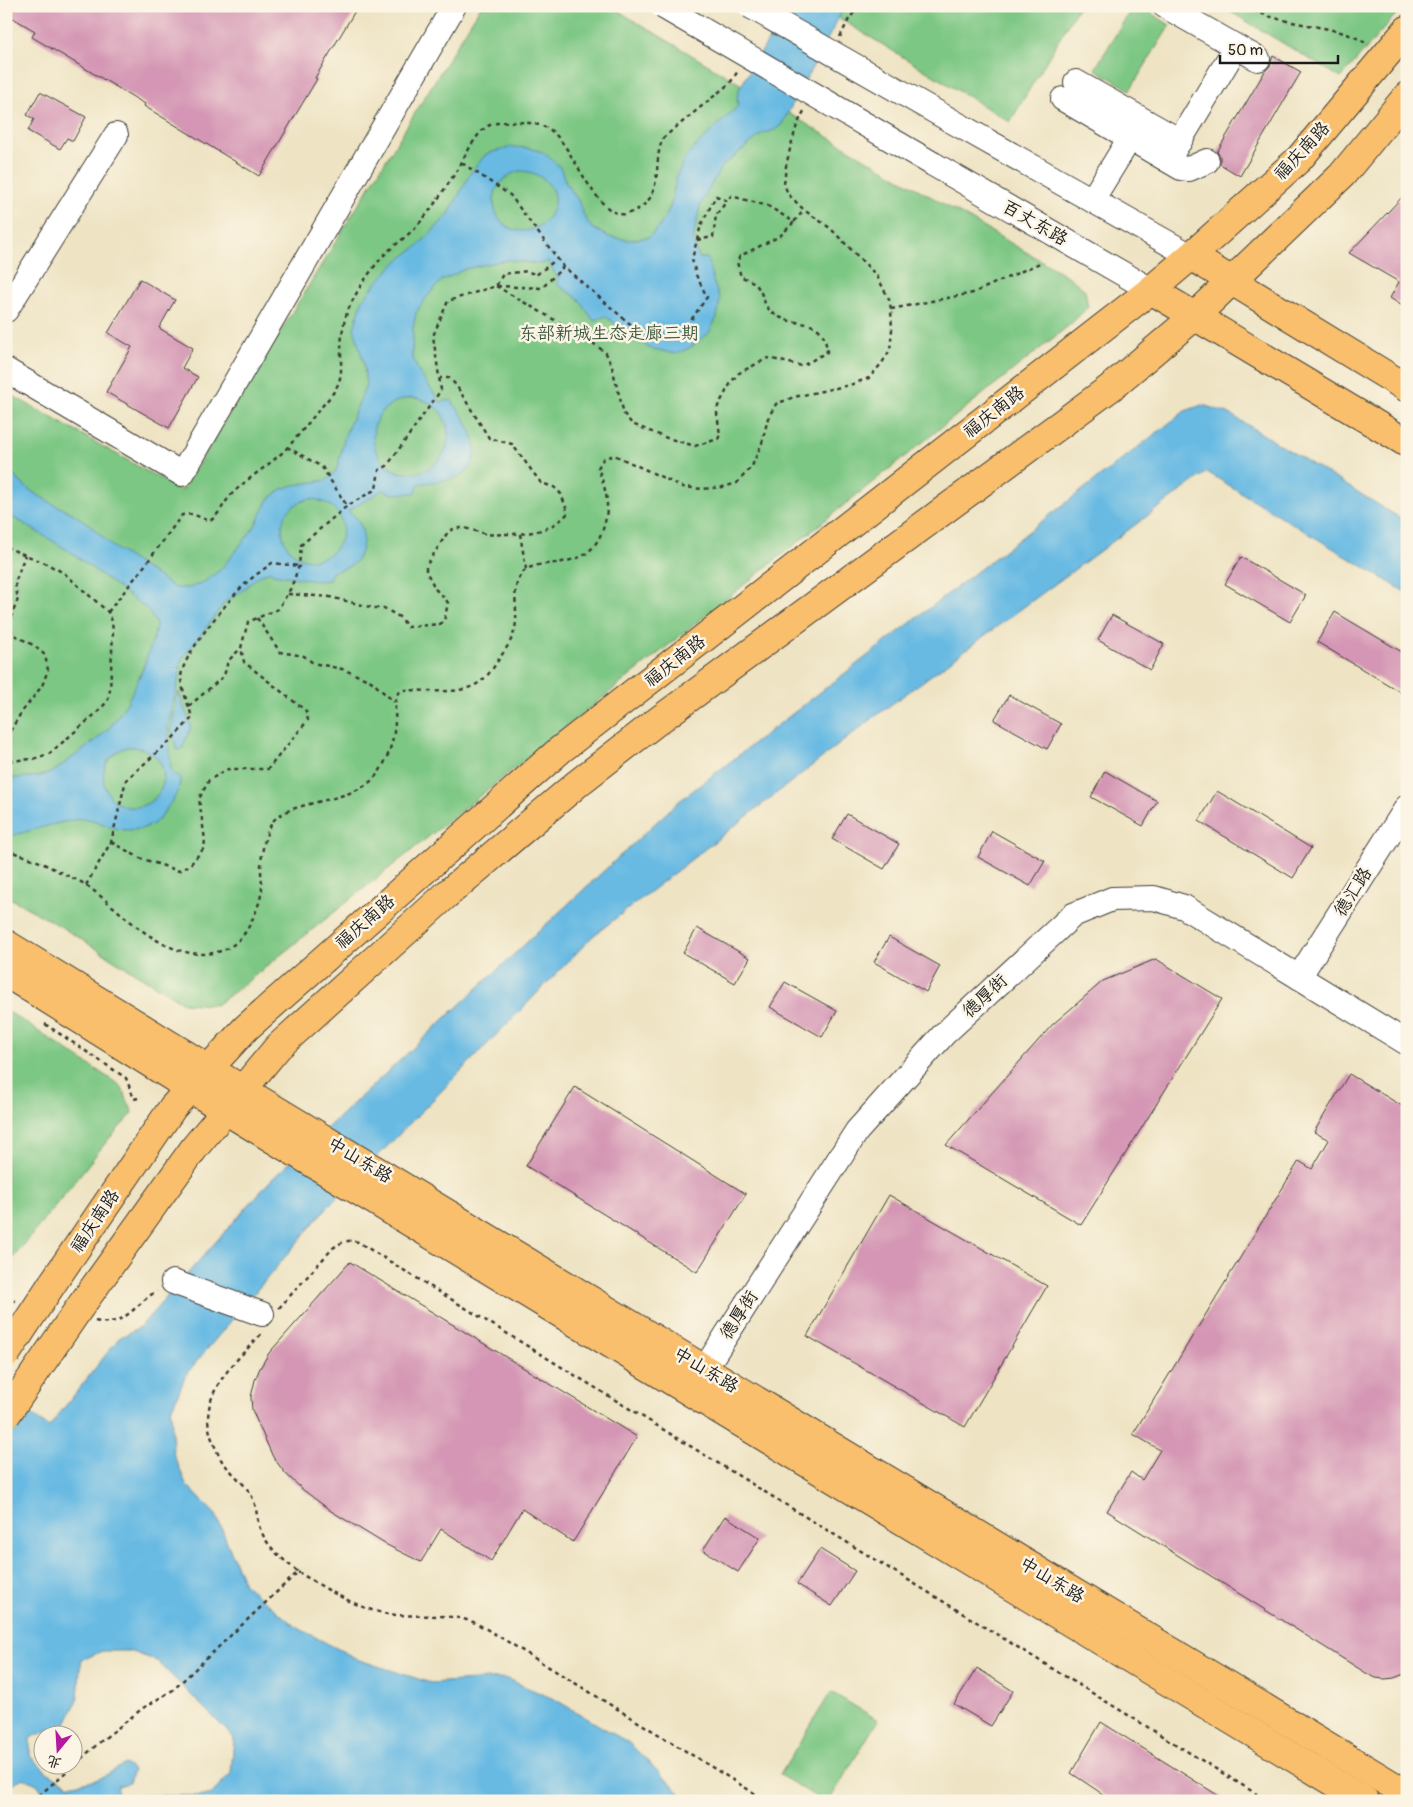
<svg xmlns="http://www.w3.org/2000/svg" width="1413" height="1807" viewBox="0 0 1413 1807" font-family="Pangolin,'LXGW WenKai TC',sans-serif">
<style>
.green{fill:#7dc784;stroke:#4c7250}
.water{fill:#67bae3;stroke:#426b80;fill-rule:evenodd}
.building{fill:#d496b4}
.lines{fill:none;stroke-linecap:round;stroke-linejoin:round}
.minor-casing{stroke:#3c3a35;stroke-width:26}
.major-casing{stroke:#3c3a35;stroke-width:30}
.path{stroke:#3c3a35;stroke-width:2.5;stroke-dasharray:4 4;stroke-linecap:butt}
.minor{stroke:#fff;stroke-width:24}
.major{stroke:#f9bf6c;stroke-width:28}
.minor-bridge-casing{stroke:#3c3a35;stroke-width:26;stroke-linecap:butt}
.major-bridge-casing{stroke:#3c3a35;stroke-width:30;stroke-linecap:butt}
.minor-bridge{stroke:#fff;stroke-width:24}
.major-bridge{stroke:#f9bf6c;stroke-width:28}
.labels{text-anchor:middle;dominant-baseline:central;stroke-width:5;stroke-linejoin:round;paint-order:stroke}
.street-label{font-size:18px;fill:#1c1c1c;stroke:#fcf5e5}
.park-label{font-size:18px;fill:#3e5840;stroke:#fcf5e5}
</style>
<rect width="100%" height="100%" fill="#fcf5e5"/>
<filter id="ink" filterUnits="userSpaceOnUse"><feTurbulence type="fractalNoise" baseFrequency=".02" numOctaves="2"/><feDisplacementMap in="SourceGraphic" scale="10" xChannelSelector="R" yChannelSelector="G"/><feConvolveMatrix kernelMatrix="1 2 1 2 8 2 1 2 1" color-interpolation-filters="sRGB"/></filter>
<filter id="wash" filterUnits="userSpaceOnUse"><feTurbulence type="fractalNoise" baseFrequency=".0096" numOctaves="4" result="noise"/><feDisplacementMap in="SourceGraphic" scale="20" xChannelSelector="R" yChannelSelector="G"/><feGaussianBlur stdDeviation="1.12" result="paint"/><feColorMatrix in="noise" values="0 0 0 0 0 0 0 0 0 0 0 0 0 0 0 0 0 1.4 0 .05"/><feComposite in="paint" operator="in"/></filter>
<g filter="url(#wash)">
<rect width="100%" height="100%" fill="#eee3c3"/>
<g class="green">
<path d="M481,6H610L830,138L1069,277L1085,290L1088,307L1072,323L238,989L216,1005L183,1003L60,926L6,896V392L182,491Z"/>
<path d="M819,6H1079L1010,122Z"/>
<path d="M1133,6H1139L1170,25L1130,90L1095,69Z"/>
<path d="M1221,6H1403L1341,78Z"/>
<path d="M6,1010L121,1086L133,1113L107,1141L6,1267Z"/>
<path d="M831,1692L878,1720L829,1801H823L780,1775Z"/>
</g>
<g class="water">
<path d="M789,6H845L782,124L775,130L763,133L721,167L700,206L693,240L699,258H707L714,284L720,299L717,317L709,333L691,347L676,354L649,348L605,316L594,321L578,298L556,284L558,279L548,261L542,264L507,260L465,269L441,281L425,299L416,313L413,328L412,356L418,371L440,402L451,400C469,422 494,464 454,478C443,482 429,482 418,484L416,493L392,494L383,490L348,511C351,514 354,515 357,519C366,531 365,552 354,563C348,568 339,570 332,572L329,580L316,581L273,574L270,571L257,577L243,590L226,601L181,661L178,683L168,726L171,769L175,775L180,777C181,790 174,798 167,808C164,812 162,817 158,820C150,830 126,832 114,828C102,825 95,818 81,819C56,822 31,831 6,837V779L40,776L53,772L96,740L111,726L127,703L142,671L154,637L156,624L148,610L69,551L6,513V463L14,476L28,489L51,503L72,513L90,525L112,546L175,588H189L204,582L220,570L239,547L255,526L269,499L282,489L294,485L327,480L335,472L338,465L345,435L366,386L364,365L354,328L362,301L376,283L397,261L419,245L449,214L471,172L486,154L511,147L528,148L543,152L560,167L566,183L578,200L584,216L592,228L609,237L629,240L649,237L659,227L667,214L672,201L676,177L683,162L691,151L738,106L737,98L739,89ZM519,171C542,171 562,189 551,213C547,222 539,227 530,230C494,238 476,185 519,171ZM412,398C420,399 427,401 434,406C450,418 453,444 439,460C432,468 423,472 413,473C368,478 353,404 412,398ZM309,499C329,500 346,513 342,535C340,544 334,552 326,556C287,576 259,512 309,499ZM127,747C151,746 171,764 161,789C158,795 154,800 148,803C110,824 81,764 127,747Z"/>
<path d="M1202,405L1228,413L1405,521H1407V593L1207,472L877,715L593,936L323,1212L187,1373L171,1410L173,1453L186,1484L216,1515L244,1584L296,1627L359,1660L431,1683L505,1678L556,1700L629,1743L688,1801H294L279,1797L267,1801H56L47,1798L37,1784L23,1778L6,1787V1398L49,1427L119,1338L140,1327L271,1180L678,802L1185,411ZM102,1651H130L157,1661L234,1738L231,1773L210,1796L117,1795L118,1786L129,1783L133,1770L125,1764L99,1779L69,1785L47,1772L30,1756V1738L66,1723L78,1699L80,1669L82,1660Z"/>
<path d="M179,692L191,727L182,749L177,750L171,729Z"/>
</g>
<g id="blocks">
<g class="building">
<path d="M6,6H358L315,78L317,79L259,176L144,106L145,104L32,37L35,31L6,14Z"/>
<path d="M1273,56L1301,72L1240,176L1220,164V156L1217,152L1265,71L1270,66Z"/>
<path d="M40,92L86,117L73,141L67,138L60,149L28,131L34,119L27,115Z"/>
<path d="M1407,192V309L1390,298L1399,282L1349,253Z"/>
<path d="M140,279L175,300L159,328L193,348L182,368L198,377L169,428L106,392L132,347L108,333Z"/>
<path d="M1241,557L1306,595L1290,622L1225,584Z"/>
<path d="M1335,612L1407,655V696L1317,642Z"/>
<path d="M1112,615L1164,644L1150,670L1098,640Z"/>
<path d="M1009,695L1061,724L1047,749L994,720Z"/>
<path d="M1105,771L1157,801L1143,826L1091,797Z"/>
<path d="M1217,791L1311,848L1293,878L1199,821Z"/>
<path d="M847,814L899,844L884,869L832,839Z"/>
<path d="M992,831L1045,861L1030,886L978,857Z"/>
<path d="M697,928L750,958L735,983L683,953Z"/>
<path d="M889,937L940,966L926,992L874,962Z"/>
<path d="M1156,959L1222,999L1081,1225L946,1145L1052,1025L1103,981Z"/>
<path d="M785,982L837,1011L822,1037L770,1007Z"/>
<path d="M1349,1074L1407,1109V1673L1394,1678L1385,1679L1376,1678L1366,1673L1107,1511L1131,1472L1142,1480L1160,1450L1133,1434L1299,1161L1312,1169L1329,1140L1314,1132Z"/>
<path d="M575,1087L746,1194L697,1272L526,1166Z"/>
<path d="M889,1195L1047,1286L965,1427L807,1336Z"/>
<path d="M350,1262L637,1437L573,1542L522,1509L491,1561L441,1529L421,1562L385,1544L331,1511L302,1489L285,1473L273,1457L252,1410L251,1397L255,1380L260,1368L269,1353Z"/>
<path d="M725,1516L760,1538L738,1572L703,1550Z"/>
<path d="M820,1549L855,1571L832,1606L797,1584Z"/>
<path d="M977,1668L1013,1691L991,1726L954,1704Z"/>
<path d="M1101,1722L1227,1801H1113L1071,1773Z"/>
</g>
</g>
</g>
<g filter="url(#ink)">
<use href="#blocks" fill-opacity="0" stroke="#3c3a35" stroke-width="1"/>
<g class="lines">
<g class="minor-casing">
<g id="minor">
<path d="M1165,6L1258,59"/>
<path d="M1076,82L1180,141"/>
<path d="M1063,99L1181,168L1189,169L1207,161"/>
<path d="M950,120L1191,256"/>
<path d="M1168,160L1236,47"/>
<path d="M933,164L1151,290"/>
<path d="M1092,200L1130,138"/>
<path d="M6,310L116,135"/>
<path d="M6,370L182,474L454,6"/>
<path d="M1299,977L1407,807"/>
<path d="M173,1282L262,1314"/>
<path d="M695,1384L857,1131L944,1034L1073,915L1112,899L1154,898L1184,907L1407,1043"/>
</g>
</g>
<g class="major-casing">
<g id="major">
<path d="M1191,256L1407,388"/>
<path d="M1151,290L1407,443"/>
<path d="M6,944L243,1090L1407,1794"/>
<path d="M6,973L225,1110L1365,1801"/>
<path d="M52,1284L173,1107L246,1028L560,750L1151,290L1191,256L1299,159L1407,30"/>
<path d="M80,1307L195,1147L278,1047L446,895L578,783L655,723L1110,388L1195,316L1342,175L1407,96"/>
</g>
</g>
<g class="path">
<path d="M1247,6C1280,28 1336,22 1367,44"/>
<path d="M840,37L849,19L859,6"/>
<path d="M462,163L510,195L563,266L637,330L672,333L681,330L687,326L707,297L696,275L692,259L701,225L716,196L728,201L731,196L768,206L794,222L804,210"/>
<path d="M697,240L713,237L716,215L727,201"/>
<path d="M496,286L589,340L606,353L612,367L624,414L632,424L667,438L695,446L718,439L720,435L717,413L718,406L732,381L739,373L768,358L802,366L827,352C824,312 796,331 773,313C758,303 768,284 741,277L737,262L740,256L780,236L794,222"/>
<path d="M497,286L542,288L563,267"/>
<path d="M891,309L973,293L1042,262"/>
<path d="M287,447L322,467L347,506"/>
<path d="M520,534L526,569"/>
<path d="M6,547L45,563L64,573L108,612L112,621L113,632L110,690L108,700L100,710L49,754L33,759L6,761"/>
<path d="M288,594L330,597L374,608H384L401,618L407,627L440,624L444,621L448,603L445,598L436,590L426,571V566L448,532C460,523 474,532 488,534C494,535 501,534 508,534C530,534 552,531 568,513L561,494L554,487L541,483L512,444L489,438L456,385L449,378H440"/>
<path d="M108,612L146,564L182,515L192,514L210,521C220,514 223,504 231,495C244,481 262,470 276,458C291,446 303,429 315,415C323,404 333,396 338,384C342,375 341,367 341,357C341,340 342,324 349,308C357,290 370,271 383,256C393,246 405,238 415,228C431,211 443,191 456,172C464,159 476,131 490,125C504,120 533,121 547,128C574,141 597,229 632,212C639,209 645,205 650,198C661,178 654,158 663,138L730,83L738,71"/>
<path d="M257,618L280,652L304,656L313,663L342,669L371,681L394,702"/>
<path d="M189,706L224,676L228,661L241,648L248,622L278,609L291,588L299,566L301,545L347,506L376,489L379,470L387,466L441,390L433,336L448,301L496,286L503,274L527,271L536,275L557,259"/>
<path d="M6,738L21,713L42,686L48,670L45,655L33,645L14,635L8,625L18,599L15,583L25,555"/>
<path d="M111,842L140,858L179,871L190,865L204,848L205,840L199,799L209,780L228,769H268L308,720L306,711L244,662L241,648"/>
<path d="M6,851C28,855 46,865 66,875C72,878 80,881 86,885C113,904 137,932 168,946C197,959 231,958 248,928C254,917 262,899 262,886C262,881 261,876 261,870C261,855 264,836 272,823C285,800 351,804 374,778C387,764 394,741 395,722C396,710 393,704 398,693L405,690C428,690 460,696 480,682C488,676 494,667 499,659C508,646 515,636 516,621C517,606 512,590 520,576C529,562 548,565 562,562C568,561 575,559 580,557C602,547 610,515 606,494C604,485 601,476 598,468L603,459L614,455L683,487L702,489L723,487L737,483L752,466L762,443L768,418L776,404L794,397L850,385L869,378L882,363L890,350L892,330L891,309L889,299L877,276L830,228L804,210L788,194L784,184L786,166L791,145L797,125L804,111"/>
<path d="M86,885L111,842L126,780L171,740L192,718C189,705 182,691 181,678C181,657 222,609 237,592C247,581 260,572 272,563L299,566"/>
<path d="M45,1024L126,1078L134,1099L142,1097"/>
<path d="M6,1299L15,1301"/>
<path d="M279,1308L333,1248C342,1242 347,1239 358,1242L1268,1801"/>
<path d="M95,1321C126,1328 134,1304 157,1291"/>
<path d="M298,1572C327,1589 355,1608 388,1614C416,1618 446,1612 473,1622C482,1626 491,1632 500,1637L767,1801"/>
<path d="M33,1801L100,1742L143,1708L173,1690L298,1572C284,1560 270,1550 262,1533C255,1520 259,1508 250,1493C242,1481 231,1473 222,1461C219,1456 216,1450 214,1444C193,1397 233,1365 262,1333"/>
</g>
<use href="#minor" class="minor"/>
<use href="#major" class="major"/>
<g class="minor-bridge-casing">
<g id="minor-bridge">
<path d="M662,6L933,164"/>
<path d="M750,6L950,120"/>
</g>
</g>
<g class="major-bridge-casing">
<g id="major-bridge">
<path d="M6,1354L52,1284"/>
<path d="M6,1415L80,1307"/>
</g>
</g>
<use href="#minor-bridge" class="minor-bridge"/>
<use href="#major-bridge" class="major-bridge"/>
</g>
</g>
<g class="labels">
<g class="street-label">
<text transform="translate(1302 151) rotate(-47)">福庆南路</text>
<text transform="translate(1035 223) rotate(30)">百丈东路</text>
<text transform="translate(994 412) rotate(-38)">福庆南路</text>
<text transform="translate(675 661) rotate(-38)">福庆南路</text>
<text transform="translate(1353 892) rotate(-58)">德汇路</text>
<text transform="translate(365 922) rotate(-41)">福庆南路</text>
<text transform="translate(985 996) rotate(-43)">德厚街</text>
<text transform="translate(360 1160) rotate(31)">中山东路</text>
<text transform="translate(95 1221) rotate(-56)">福庆南路</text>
<text transform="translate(739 1315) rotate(-57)">德厚街</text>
<text transform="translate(706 1370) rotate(31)">中山东路</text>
<text transform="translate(1052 1580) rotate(31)">中山东路</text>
</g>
<g class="park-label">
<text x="609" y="333">东部新城生态走廊三期</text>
</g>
</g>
<rect width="1413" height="1807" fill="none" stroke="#fcf5e5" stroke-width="25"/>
<g transform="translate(58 1750) rotate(198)"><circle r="24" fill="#fcf5e5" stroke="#a29e95"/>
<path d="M0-4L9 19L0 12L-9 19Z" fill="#b5179e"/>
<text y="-8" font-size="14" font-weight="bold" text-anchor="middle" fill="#1c1c1c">北</text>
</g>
<path d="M1220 55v8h118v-8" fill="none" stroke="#1c1c1c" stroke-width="2.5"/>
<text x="1228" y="55" font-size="15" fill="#1c1c1c" stroke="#fcf5e5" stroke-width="4" paint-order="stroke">50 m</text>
</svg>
